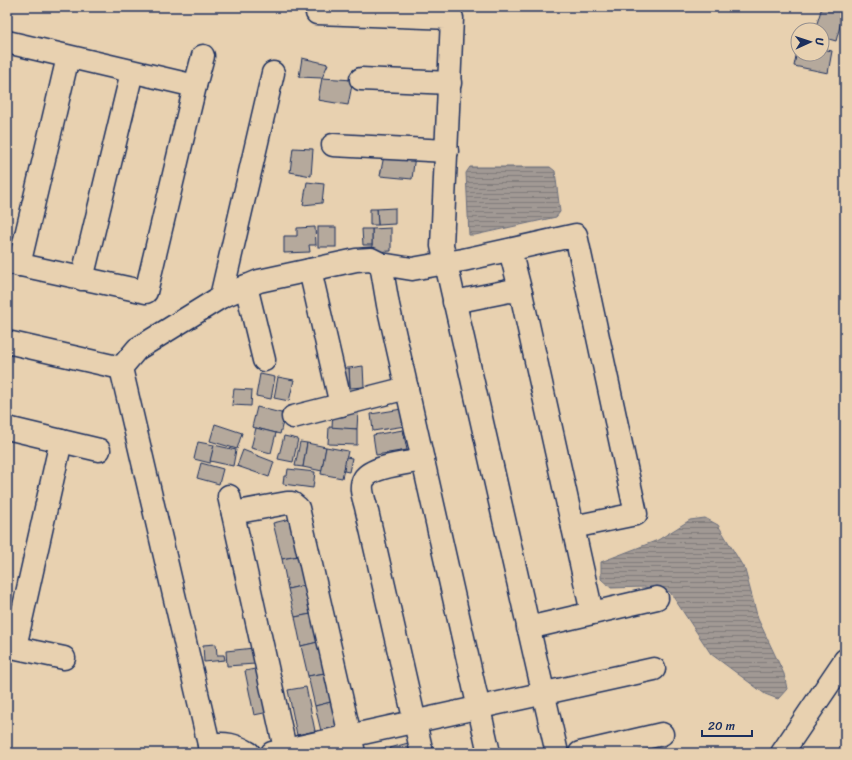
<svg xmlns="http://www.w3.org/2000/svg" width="852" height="760" viewBox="0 0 852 760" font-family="Sriracha,sans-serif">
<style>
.water{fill:url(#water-rules);stroke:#6b6f7e}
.building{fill:#b5a99c;stroke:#1b2f5e}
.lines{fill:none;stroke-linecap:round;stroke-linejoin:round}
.minor-casing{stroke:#1b2f5e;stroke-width:25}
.minor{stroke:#e8d1b0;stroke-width:22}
</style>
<defs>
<pattern id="water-rules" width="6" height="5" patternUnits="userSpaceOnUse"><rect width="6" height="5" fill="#a19994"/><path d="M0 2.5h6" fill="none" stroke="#827d7c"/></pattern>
</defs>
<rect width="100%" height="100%" fill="#e8d1b0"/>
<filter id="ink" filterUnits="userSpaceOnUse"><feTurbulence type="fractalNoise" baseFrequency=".025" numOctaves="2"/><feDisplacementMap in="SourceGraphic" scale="8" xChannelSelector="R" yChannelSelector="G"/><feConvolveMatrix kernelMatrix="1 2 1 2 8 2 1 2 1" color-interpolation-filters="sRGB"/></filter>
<g filter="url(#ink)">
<g class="water">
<path d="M470,167H550L555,171L560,212L556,217L475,235H469L466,173Z"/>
<path d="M705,518L718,525L745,570L758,619L784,674L787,689L778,699L765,694L711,654L670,592L644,587L611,588L601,579V562L658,540L690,520Z"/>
</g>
<g class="building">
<path d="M822,7L844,11L836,41L822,37V30H815Z"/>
<path d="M824,7H845V11H844Z"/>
<path d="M798,46V54H822V49L832,51L828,73L794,66Z"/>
<path d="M302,58L328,64L322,78L299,77Z"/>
<path d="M322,78L353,80L348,105L318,100Z"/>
<path d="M293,148L313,149L311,176L290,172Z"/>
<path d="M385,150L415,155L412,179L380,176Z"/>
<path d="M307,182L324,184L322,203L303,205Z"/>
<path d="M395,208V224L378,225L377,209Z"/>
<path d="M370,209H377L378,225H370Z"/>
<path d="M315,227L316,245H309L310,252L284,253V236H297V228Z"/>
<rect x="318" y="227" width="18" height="20"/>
<path d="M391,228V251L372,252V229Z"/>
<path d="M362,229H372V245H363Z"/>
<path d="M363,366L364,387L350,388L349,368Z"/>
<path d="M340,368H349L350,387H342Z"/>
<path d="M260,374L275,377L271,399L256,396Z"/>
<path d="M278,377L294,380L289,401L274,398Z"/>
<path d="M234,389L252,390L251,406L232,405Z"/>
<path d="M257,407L285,414L280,434L252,427Z"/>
<path d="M402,409L405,426L373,431L371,414Z"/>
<path d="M333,410L358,411L357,429L332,428Z"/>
<path d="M215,424L242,433L237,449L210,441Z"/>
<path d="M329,427L357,429V445L328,444Z"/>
<path d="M256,428L276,433L271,453L251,448Z"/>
<path d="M403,430L407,450L376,455L373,435Z"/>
<path d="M284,436L298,439L293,462L278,459Z"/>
<path d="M198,442L214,445L210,463L194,459Z"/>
<path d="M300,442L307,443L303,467L295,466Z"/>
<path d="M307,443L326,447L322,471L303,467Z"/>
<path d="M214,445L236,450L233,466L210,461Z"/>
<path d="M326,447L348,451L342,478L321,474Z"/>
<path d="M243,450L274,462L269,477L237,466Z"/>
<path d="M346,457L352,458L349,472L344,471Z"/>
<path d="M201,463L223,469L219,484L197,478Z"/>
<path d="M288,469L315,472L313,488L283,484L284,476H287Z"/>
<path d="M290,519L298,556L282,559L273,523Z"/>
<path d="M298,556L305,585L288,589L282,559Z"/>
<path d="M305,585L311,614L295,617L288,589Z"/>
<path d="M311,614L318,642L301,646L295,617Z"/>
<path d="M318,642L325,673L308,676L301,646Z"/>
<path d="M216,644L217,655H224L225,660L204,662L203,645Z"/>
<path d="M254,648L255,664L227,666L226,651Z"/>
<path d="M260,668L269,712L254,715L245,671Z"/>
<path d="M325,673L331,702L315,706L308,676Z"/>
<path d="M306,687L315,731L297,735L288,690Z"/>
<path d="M331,702L337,728L321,731L315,706Z"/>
<path d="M408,743L411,753H392L390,748Z"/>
<path d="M385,748L386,753H370V751Z"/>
</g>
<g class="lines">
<g class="minor-casing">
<g id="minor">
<path d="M317,13L452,18L442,246L557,753"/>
<path d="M7,42L195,86L146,292L7,262"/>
<path d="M361,79L450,83"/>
<path d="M195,86L203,56"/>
<path d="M333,145L447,151"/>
<path d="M510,250L521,293"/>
<path d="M381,264L388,305L489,753"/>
<path d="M19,265L68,57"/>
<path d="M310,270L341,405"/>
<path d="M82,279L132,72"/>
<path d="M246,286L264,360"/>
<path d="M221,297L273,73"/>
<path d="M454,302L509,291L521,293L592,613"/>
<path d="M7,342L121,368"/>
<path d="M293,417L407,388"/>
<path d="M7,428L99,450"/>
<path d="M229,496L286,753"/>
<path d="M233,513L287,503H292L298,508L354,753"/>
<path d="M528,628L657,598"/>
<path d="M7,646L64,658"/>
<path d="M15,647L61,441"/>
<path d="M209,745C225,742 236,745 249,753"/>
<path d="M211,753L121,368L137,349L221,297L259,281L356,260L371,259L381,264L412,269L463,260L576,235L636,514L573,527"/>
<path d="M272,753L654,669"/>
<path d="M422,753L366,507C364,499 359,487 364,479C372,466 409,463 423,460"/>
<path d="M580,753L662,734"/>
<path d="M782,753L845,660"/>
</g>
</g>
<use href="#minor" class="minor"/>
</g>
</g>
<rect width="852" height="760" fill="none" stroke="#e8d1b0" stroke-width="24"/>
<rect x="12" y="12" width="828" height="736" fill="none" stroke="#1b2f5e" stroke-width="1.5" filter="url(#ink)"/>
<g transform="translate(810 42) rotate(87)"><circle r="19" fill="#e8d1b0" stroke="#96908f"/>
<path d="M0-3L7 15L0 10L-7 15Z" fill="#1b2f5e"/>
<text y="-6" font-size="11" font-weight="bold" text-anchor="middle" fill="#1b2f5e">U</text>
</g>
<path d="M702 730v6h50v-6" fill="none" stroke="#1b2f5e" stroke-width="2"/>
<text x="708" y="730" font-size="12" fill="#1b2f5e" stroke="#e8d1b0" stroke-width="3" paint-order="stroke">20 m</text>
</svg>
